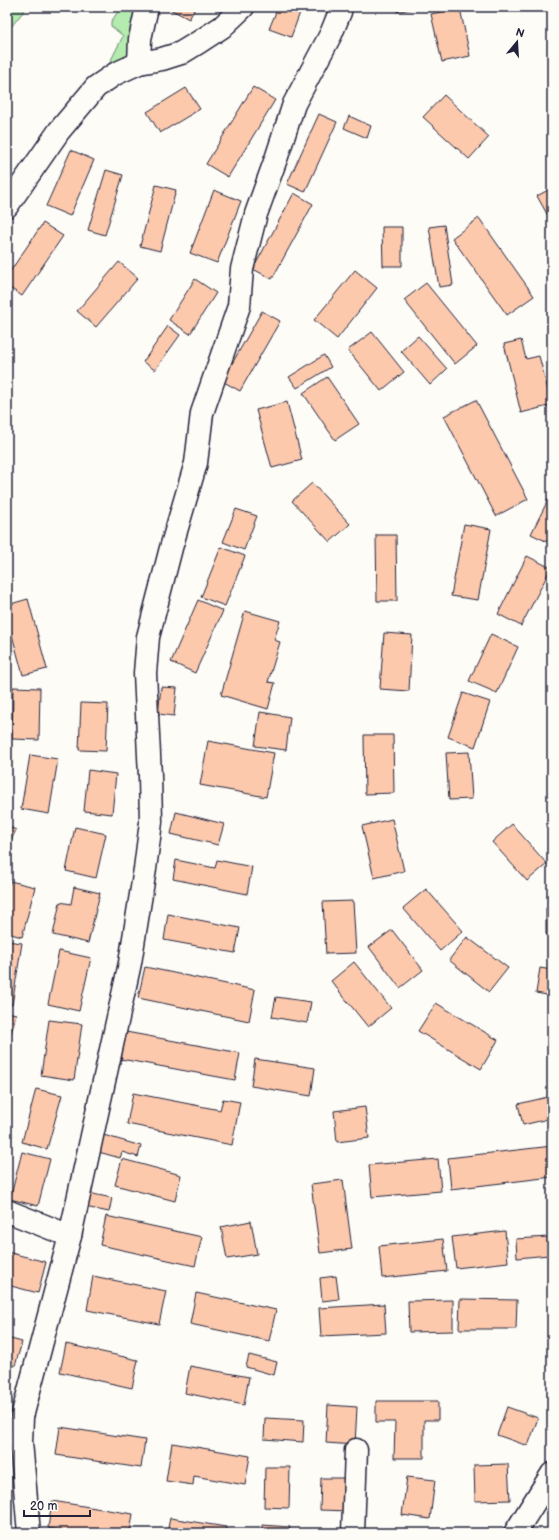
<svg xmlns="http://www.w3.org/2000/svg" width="559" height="1540" viewBox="0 0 559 1540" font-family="'Balsamiq Sans',sans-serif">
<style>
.green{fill:#b4ebae;stroke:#6b8674}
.building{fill:#fcc9ad;stroke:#22223b}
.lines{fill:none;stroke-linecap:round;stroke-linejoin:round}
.minor-casing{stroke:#22223b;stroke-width:25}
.minor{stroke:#fdfcf7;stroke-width:22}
</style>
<rect width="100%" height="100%" fill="#fdfcf7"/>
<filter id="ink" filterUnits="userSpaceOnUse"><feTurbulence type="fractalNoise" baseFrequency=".025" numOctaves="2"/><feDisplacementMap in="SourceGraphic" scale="8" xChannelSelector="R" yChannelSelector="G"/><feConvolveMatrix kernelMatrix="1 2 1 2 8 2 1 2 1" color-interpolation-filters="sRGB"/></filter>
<g filter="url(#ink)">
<g class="green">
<path d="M7,7H27L7,32Z"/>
<path d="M121,7H141L130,55L107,68L123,36L111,26V22Z"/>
</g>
<g class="building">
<path d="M171,7H196L189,19L170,9Z"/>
<path d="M278,7H302L291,37L269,29Z"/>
<path d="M396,7H418L397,12Z"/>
<path d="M460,8L470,56L442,62L431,14Z"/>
<path d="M253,87L275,100L228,177L206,164Z"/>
<path d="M186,88L200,109L160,133L147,112Z"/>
<path d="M444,95L489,137L469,159L423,117Z"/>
<path d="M319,114L337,122L305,192L287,184Z"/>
<path d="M349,116L371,126L367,138L344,128Z"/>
<path d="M71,150L94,160L70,216L46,206Z"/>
<path d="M106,170L123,175L105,235L88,230Z"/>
<path d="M156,185L176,190L160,251L140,246Z"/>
<path d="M552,188V223L537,196Z"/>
<path d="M214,190L241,201L217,263L190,253Z"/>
<path d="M294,193L313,204L272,279L253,269Z"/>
<path d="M479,218L534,296L507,315L452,238Z"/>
<path d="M43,223L63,236L22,296L7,286V276Z"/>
<path d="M444,225L453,285L439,287L429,227Z"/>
<path d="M382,227H402V266H383Z"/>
<path d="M119,262L138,278L96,327L77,311Z"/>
<path d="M355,270L377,288L337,339L314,320Z"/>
<path d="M195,279L216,293L190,334L169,320Z"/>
<path d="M426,283L477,346L455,364L404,300Z"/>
<path d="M262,311L280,321L240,391L222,381Z"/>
<path d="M168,326L180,335L155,370L143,362Z"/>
<path d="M372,332L404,372L381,391L348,350Z"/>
<path d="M418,336L447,369L430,385L401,351Z"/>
<path d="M521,340L526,359L539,356L552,405L521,413L504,344Z"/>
<path d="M324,355L331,367L297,388L289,377Z"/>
<path d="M327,377L359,424L335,440L303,393Z"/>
<path d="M476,400L528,499L496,516L444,416Z"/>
<path d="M287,402L302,460L272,468L256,410Z"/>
<path d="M312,483L350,524L330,542L292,501Z"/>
<path d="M552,492V544L531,534Z"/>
<path d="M236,509L257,516L244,550L223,542Z"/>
<path d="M464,524L491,529L478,600L451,596Z"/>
<path d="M376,535H396L397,601H377Z"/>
<path d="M221,547L245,556L225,606L201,597Z"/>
<path d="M527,556L551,568L521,626L498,614Z"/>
<path d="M28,599L47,669L23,675L7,617V605Z"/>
<path d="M198,600L223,611L195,673L171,662Z"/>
<path d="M245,611L280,621L274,640L280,642L268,682L275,683L268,709L221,695Z"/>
<path d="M384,633L412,635L409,691L380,689Z"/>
<path d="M491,634L518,647L497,693L469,681Z"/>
<path d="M13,687L40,688L39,740L12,739Z"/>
<path d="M161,687L177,688L174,716L158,714Z"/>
<path d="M463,693L490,702L475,747L448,737Z"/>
<path d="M81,703L108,704L106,751L79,750Z"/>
<path d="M260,712L290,717L286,750L255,746Z"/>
<path d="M364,735H393L394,793L365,794Z"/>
<path d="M208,741L274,753L266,797L200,785Z"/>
<path d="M469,752L472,799L449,800L446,753Z"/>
<path d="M30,755L58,759L49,814L21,809Z"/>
<path d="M88,770L116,774L112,814L84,811Z"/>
<path d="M176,812L224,824L218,845L171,834Z"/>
<path d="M392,819L404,871L374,878L362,826Z"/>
<path d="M512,824L547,864L527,881L492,842Z"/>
<path d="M7,826L16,830L7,848Z"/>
<path d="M75,827L106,834L96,878L66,871Z"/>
<path d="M176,860L215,868L217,860L252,867L247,894L173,879Z"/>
<path d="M10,881L35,887L22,937L7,933V892Z"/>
<path d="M74,887L100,893L88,943L53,935L60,902L71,904Z"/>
<path d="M426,889L463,931L440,951L403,908Z"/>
<path d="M353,901L356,953L326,954L323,902Z"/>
<path d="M546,908H552V935L546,934Z"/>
<path d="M168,914L240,928L235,953L164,940Z"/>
<path d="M392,930L423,970L400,988L369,947Z"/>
<path d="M467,937L508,968L489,992L449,960Z"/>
<path d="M7,941L22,943L12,1005L7,1004Z"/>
<path d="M59,951L91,958L79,1011L48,1004Z"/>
<path d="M354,962L391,1008L368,1027L331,981Z"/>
<path d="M145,967L255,990L249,1021L138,998Z"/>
<path d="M540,968L552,970V996L536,993Z"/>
<path d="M276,997L311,1002L307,1023L272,1017Z"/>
<path d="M436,1003L498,1040L481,1069L418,1031Z"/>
<path d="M7,1012L16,1014L7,1050Z"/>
<path d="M49,1020L82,1024L74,1080L41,1075Z"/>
<path d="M126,1032L240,1053L235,1080L121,1059Z"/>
<path d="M255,1059L315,1068L311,1096L251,1086Z"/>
<path d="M36,1089L62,1095L47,1149L22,1142Z"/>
<path d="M133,1093L220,1110L223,1099L240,1102L232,1145L127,1124Z"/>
<path d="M552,1096V1118L523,1125L518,1104Z"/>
<path d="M365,1107L369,1138L337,1142L334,1111Z"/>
<path d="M100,1134L141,1146L138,1157L122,1152L120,1158L95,1151Z"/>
<path d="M552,1146V1177L451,1189L448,1158Z"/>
<path d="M22,1152L50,1159L38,1206L10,1199Z"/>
<path d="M122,1159L181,1175L175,1201L115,1185Z"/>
<path d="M438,1159L441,1191L372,1197L369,1165Z"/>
<path d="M343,1180L352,1249L320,1253L311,1184Z"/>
<path d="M88,1193L112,1198L109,1212L85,1207Z"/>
<path d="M106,1216L202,1237L195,1266L100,1245Z"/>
<path d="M251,1221L257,1254L227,1259L221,1227Z"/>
<path d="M505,1231L508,1262L456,1268L452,1237Z"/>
<path d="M548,1237L549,1255L517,1258L516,1239Z"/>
<path d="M443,1239L447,1271L382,1278L379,1246Z"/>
<path d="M7,1252L46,1262L38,1293L7,1285Z"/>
<path d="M93,1276L166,1291L159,1324L87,1310Z"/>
<path d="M336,1276L339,1299L322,1301L320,1278Z"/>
<path d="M196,1293L276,1310L269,1341L190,1324Z"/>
<path d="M460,1299L517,1300L516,1329H459Z"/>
<path d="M453,1300V1331L409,1332L408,1301Z"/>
<path d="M384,1304L386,1333L321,1336L319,1308Z"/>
<path d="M7,1338L22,1342L15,1366L7,1364Z"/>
<path d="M66,1344L138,1360L132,1388L60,1372Z"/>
<path d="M249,1355L277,1362L274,1375L246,1367Z"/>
<path d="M190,1366L249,1377L244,1405L185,1393Z"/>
<path d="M7,1383L12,1385L8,1396L7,1395Z"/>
<path d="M376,1401H438V1420H424V1458H394L395,1422H376Z"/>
<path d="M328,1405L357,1407L355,1445L326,1443Z"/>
<path d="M507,1407L538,1418L528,1446L497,1435Z"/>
<path d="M265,1418L304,1420L303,1442L264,1439Z"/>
<path d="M60,1427L145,1440L141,1468L56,1455Z"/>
<path d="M172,1443L250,1456L245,1485L194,1476L193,1485L166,1481Z"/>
<path d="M508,1464L510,1500L475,1501L474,1465Z"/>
<path d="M265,1467H290L289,1508L264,1507Z"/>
<path d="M407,1477L435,1480L430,1519L402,1515Z"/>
<path d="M321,1478H349V1511L320,1510Z"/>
<path d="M52,1501L133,1514L130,1533H77L48,1528Z"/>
<path d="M170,1518L226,1527L225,1533H167Z"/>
<path d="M262,1525L290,1527L289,1533H262Z"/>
<path d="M385,1531L411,1532V1533H385Z"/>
</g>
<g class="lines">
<g class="minor-casing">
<g id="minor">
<path d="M139,63L140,39L147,7"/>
<path d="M7,206L59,131L96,87L115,74L139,63L162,59L181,53L199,42L222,27L243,7"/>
<path d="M7,1211L70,1236"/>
<path d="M29,1533L21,1442L22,1417L70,1236L130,963L145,869L151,822L150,776L145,673L148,637L171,548L196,463L202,413L239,306L242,269L256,214L277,156L294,104L331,34L340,12L341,7"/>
<path d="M353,1533L356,1450"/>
<path d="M515,1533L552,1474"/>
</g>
</g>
<use href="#minor" class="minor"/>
</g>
</g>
<rect width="559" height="1540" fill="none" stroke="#fdfcf7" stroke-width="24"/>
<rect x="12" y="12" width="535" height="1516" fill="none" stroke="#22223b" stroke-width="1.5" filter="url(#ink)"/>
<g transform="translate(517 42) rotate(18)" stroke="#fdfcf7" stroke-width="3" paint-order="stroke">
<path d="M0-3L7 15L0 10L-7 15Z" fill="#22223b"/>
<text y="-6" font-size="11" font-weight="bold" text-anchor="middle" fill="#22223b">N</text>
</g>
<path d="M24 1510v6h66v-6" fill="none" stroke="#22223b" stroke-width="2"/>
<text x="30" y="1510" font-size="12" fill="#22223b" stroke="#fdfcf7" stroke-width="3" paint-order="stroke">20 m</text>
</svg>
